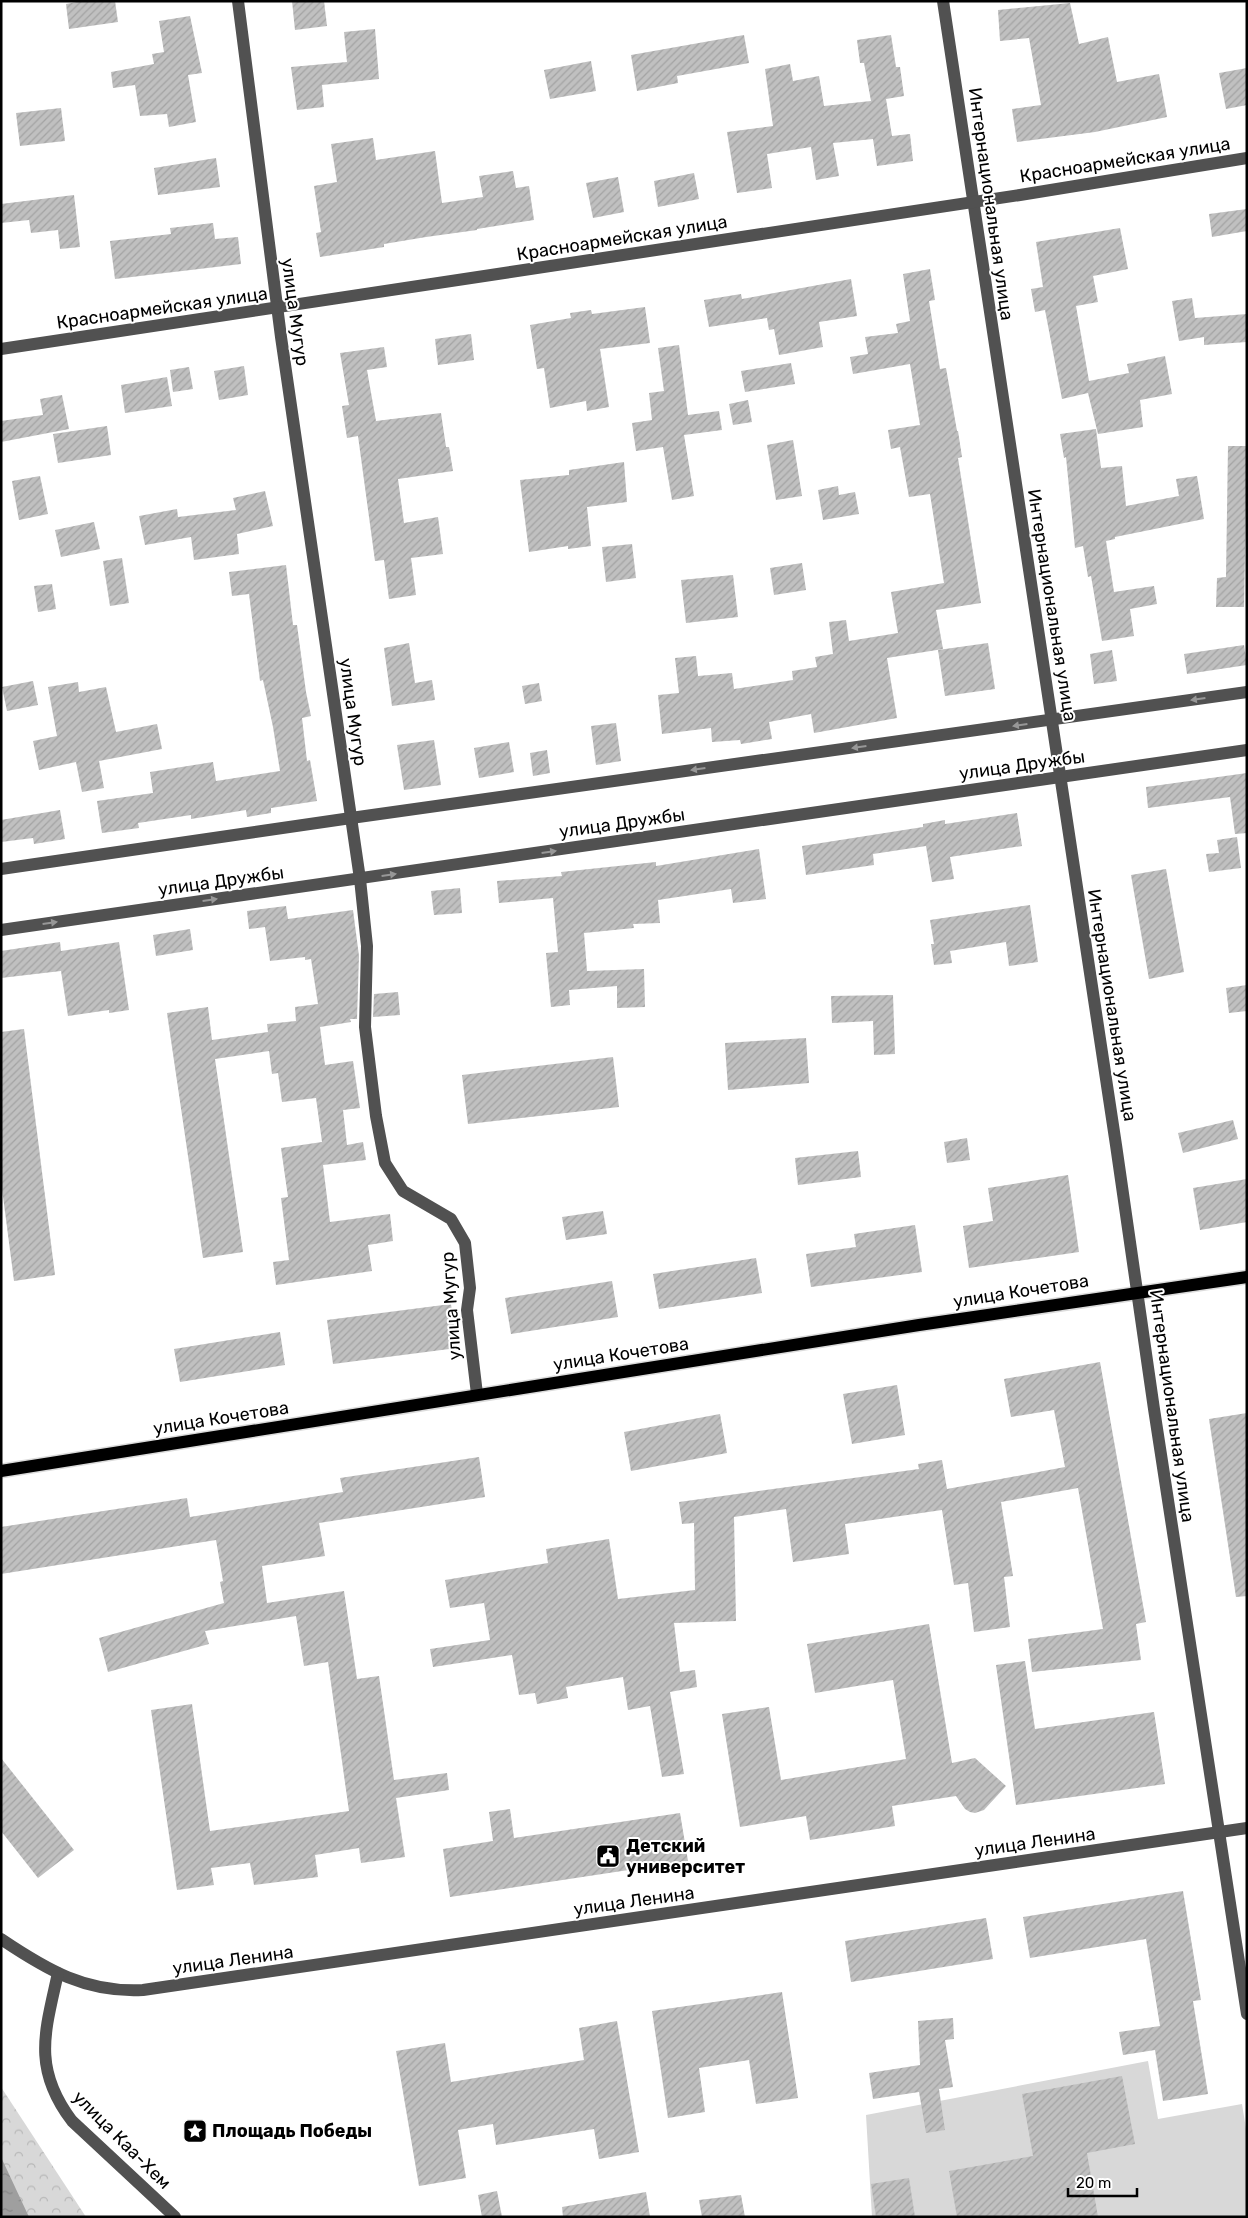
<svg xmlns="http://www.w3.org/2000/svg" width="1248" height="2218" viewBox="0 0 1248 2218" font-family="Rubik,sans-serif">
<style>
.forest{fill:url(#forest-crowns)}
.pitch{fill:#d8d8d8}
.water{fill:url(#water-ripples)}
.building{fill:url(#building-hatch)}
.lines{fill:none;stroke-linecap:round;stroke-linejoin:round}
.major-casing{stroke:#dbdbdb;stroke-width:15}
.minor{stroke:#515151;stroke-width:12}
.major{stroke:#000;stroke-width:12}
.oneway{fill:#979797}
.labels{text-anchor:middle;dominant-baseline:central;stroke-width:4;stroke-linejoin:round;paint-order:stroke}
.street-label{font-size:18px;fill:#000;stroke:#fff}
.poi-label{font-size:18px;font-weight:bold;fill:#000;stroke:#fff;text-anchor:start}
</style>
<defs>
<pattern id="forest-crowns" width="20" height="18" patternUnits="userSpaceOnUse" patternTransform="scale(1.25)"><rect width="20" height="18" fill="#d8d8d8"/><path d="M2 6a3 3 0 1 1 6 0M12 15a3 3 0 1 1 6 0" fill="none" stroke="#b8b8b8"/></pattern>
<pattern id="water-ripples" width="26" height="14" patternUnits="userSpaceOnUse" patternTransform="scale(1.25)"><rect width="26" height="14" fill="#9f9f9f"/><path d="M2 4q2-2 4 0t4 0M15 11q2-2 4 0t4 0" fill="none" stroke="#878787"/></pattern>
<pattern id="building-hatch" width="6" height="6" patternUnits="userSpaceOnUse" patternTransform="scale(1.25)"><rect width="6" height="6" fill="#c0c0c0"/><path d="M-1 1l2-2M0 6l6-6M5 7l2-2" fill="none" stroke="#a3a3a3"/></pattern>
</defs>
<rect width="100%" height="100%" fill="#fff"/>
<path class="forest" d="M1,2087L86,2217H1Z"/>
<path class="pitch" d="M1148,2061L1158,2119L1242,2104L1247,2135V2217H872L866,2115Z"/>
<path class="water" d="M1,2157L29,2217H1Z"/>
<g class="building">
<path d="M82,1H115L118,22L69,29L66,4Z"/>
<path d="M292,1H324L327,26L295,30Z"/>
<path d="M1070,3L1079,44L1108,37L1117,82L1159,74L1167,117L1095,132L1017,142L1012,109L1041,105L1029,38L1000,41L998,10Z"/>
<path d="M190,16L202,73L188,75L196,122L169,127L167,114L140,116L135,85L113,88L111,72L154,64L152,54L164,52L159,21Z"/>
<path d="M375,29L379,79L322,85L324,107L297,110L291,67L347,62L344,32Z"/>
<path d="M744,35L749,63L677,76L678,83L637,91L631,55Z"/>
<path d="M891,35L896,67H900L904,96L886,99L892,136L910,134L913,161L877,166L873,139L833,143L839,176L816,180L811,147L767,154L772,188L737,193L727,132L773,126L765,69L790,64L793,81L819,76L824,106L871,101L864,63H860L857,40Z"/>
<path d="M591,61L596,91L550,99L544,70Z"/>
<path d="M1247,68V105L1226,109L1219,73Z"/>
<path d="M61,108L65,141L20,146L16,113Z"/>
<path d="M373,138L376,160L435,151L442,203L483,197L479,176L513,171L516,188L529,186L534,220L477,229V230L426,237L384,244V247L320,257L316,233L321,232L314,186L337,182L331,144Z"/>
<path d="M216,158L220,187L158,195L154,168Z"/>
<path d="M694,173L699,199L658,207L654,181Z"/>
<path d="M618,177L624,212L593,218L586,183Z"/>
<path d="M74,195L80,247L60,249L58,230L31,233L29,220L1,223V204Z"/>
<path d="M1247,209V231L1212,237L1209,214Z"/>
<path d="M213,223L215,239L238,237L241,264L115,279L110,241L171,234L170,228Z"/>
<path d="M1120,228L1128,269L1093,276L1098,302L1076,306L1089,381L1129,373L1127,364L1165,356L1172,394L1140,400L1143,427L1098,434L1088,393L1062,399L1045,310L1035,312L1031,289L1043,287L1036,242Z"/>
<path d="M930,269L935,300L929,301L940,369L946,368L957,431H958L962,457L958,458L981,603L936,610L943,649L887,658L897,718L814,733L811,714L769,722L772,739L741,744L740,740L712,742L711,728L662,734L658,695L679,693L675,658L696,656L698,676L732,673L734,689L793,680L792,671L817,667L815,657L833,654L829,622L846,620L849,641L898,633L891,592L944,583L930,494L909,497L900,447L891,449L888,430L920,425L910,364L853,374L850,357L868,354L865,337L898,333L896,324L910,321L903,274Z"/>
<path d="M851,279L857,316L819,322L823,347L779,355L774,329L769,330L767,318L709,327L704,300L741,294L742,299Z"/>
<path d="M1192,298L1195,318L1247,314V342L1204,345V337L1179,341L1172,301Z"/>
<path d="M645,307L650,343L600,349L609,407L587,411L586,401L550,408L544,368L537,369L530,325L571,318L570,313L591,310L592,314Z"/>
<path d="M471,334L474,360L438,365L435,339Z"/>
<path d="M679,345L688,415L719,411L722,430L684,435L694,496L672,500L663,447L636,451L632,423L652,420L649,393L664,391L658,348Z"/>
<path d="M384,347L387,367L367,370L376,421L441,413L446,447H449L453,471L398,479L404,523L438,517L443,554L411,558L416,595L389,599L384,560L375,561L358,436L347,438L342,406L349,405L340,353Z"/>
<path d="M791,363L795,384L745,392L741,371Z"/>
<path d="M244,366L248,395L219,400L214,371Z"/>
<path d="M189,367L193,389L173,392L170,370Z"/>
<path d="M167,377L172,406L125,413L121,385Z"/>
<path d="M62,395L69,429L1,442V421L43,415L40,399Z"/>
<path d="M748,400L752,422L733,425L729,404Z"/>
<path d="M107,426L111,455L58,463L53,434Z"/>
<path d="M1096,429L1101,468L1122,466L1126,506L1179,496L1176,479L1197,476L1204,519L1115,537V539L1106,541L1114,592L1154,586L1157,604L1130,609L1134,636L1102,641L1091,576L1088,577L1083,546L1075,548L1066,457L1064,458L1060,434Z"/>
<path d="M793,440L802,496L776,500L767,445Z"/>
<path d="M1228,446H1247L1244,607H1216L1217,578L1226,577Z"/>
<path d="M624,462L627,502L587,507L591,546L568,549V546L529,552L520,480L569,475V470Z"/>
<path d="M40,476L48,514L19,520L12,481Z"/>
<path d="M838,486L839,495L855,492L859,514L823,520L818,490Z"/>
<path d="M265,491L273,526L237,534L239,554L194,560L191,537L145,545L139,516L177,509L178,517L236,510L233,498Z"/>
<path d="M94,522L100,549L61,557L55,530Z"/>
<path d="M632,544L636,578L606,582L602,547Z"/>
<path d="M122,558L129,603L110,606L103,561Z"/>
<path d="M802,563L806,590L774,595L770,568Z"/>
<path d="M286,565L293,625H297L306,692L311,716L302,718L307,761L310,760L317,801L271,808V813L247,817L246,810L191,819V815L138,823L139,828L102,833L97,801L153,793L150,772L213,762L216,781L280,771L273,727L263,680L260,681L249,594L232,596L229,572Z"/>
<path d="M733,575L738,617L686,623L681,580Z"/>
<path d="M52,584L56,609L38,612L34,586Z"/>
<path d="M409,643L415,683L432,680L435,700L392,706L384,648Z"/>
<path d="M988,643L995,689L945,696L938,650Z"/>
<path d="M1244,645L1247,665L1187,674L1184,654Z"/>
<path d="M1112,650L1117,681L1094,684L1090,654Z"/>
<path d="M33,681L38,705L7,711L2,687Z"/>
<path d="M78,682L79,692L106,687L116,732L157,724L162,749L99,761L104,788L82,792L76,762L39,770L33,741L57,736L48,687Z"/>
<path d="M539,683L542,701L525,704L522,686Z"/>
<path d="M616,723L621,761L596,765L591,726Z"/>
<path d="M434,740L441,785L404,790L397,745Z"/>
<path d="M509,742L514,772L479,778L474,748Z"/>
<path d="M547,750L550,773L533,776L530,753Z"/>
<path d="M1247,773V833L1235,834L1230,797L1148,808L1146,787Z"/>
<path d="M60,810L65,839L34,844L33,838L1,842V820Z"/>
<path d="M1017,813L1022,846L950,857L954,879L932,882L926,846L873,854L874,865L806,875L802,846L923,827V824L945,820V824Z"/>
<path d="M1237,837L1241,868L1209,872L1206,854L1219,853L1217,840Z"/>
<path d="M759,849L766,899L733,903L731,889L658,900L660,923L633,924L634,928L584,933L587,971L644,969L645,1007L617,1008V986L569,990L570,1005L551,1007L546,953L558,952L553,898L499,903L497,881L562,876L561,872L656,862V866Z"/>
<path d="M1166,869L1184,972L1149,979L1131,875Z"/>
<path d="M460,888L462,913L434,915L431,891Z"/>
<path d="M1030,905L1038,962L1009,966L1006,942L950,951L952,963L934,965L931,944H934L930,920Z"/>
<path d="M286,906L288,919L353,910L359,956L357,1019H350L351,1022L320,1027L325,1065L353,1061L360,1108L343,1110L347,1145L363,1142L366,1160L323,1165L330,1222L390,1214L393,1241L368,1245L372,1271L276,1285L273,1262L289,1260L281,1198L288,1197L281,1148L322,1142L316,1098L282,1102L278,1073L272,1074L269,1051L215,1059L243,1252L203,1258L167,1013L208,1007L212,1040L268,1032L267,1024L296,1021L295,1007L318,1004L311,959L305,960V957L270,961L265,927L249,929L247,911Z"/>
<path d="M190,929L193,950L156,956L153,935Z"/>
<path d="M60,942L61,951L119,942L129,1010L109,1013V1010L68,1016L61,971L1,978V951Z"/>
<path d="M1247,985V1011L1229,1013L1226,988Z"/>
<path d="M398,992L400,1015L373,1017L374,994Z"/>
<path d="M893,995L895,1054L874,1055L873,1021L832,1023L831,996Z"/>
<path d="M24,1029L55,1275L14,1281L1,1181V1032Z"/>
<path d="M806,1038L809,1083L728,1090L725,1043Z"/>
<path d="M613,1057L619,1107L468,1124L462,1075Z"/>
<path d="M1233,1120L1238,1139L1183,1153L1178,1133Z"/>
<path d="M967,1138L970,1160L947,1163L944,1142Z"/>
<path d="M858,1151L861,1177L798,1185L795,1158Z"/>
<path d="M1068,1175L1079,1252L969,1268L963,1226L993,1221L988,1188Z"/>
<path d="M1247,1179V1222L1200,1230L1193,1188Z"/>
<path d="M603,1211L607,1234L566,1240L562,1217Z"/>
<path d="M915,1225L922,1272L811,1287L806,1254L856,1247L854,1234Z"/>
<path d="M756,1258L762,1293L659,1309L653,1274Z"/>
<path d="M612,1281L618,1317L511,1334L505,1298Z"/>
<path d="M451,1304L457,1348L333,1364L327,1320Z"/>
<path d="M280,1332L285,1365L180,1382L174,1349Z"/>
<path d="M1100,1362L1146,1622L1136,1624L1141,1660L1032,1672L1028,1639L1103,1629L1078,1488L1001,1502L1013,1576L1004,1577L1010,1627L974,1632L968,1583L954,1585L942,1510L845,1524L849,1554L793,1562L786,1509L734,1517L736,1621L674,1623L680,1672L695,1670L697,1687L670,1692L684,1774L662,1777L650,1706L628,1710L623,1677L566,1687L568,1698L537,1704L535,1693L519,1695L512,1655L433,1667L430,1649L490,1640L484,1603L450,1608L445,1580L548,1563L546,1549L609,1539L618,1599L695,1590L694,1523L682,1524L679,1502L919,1469L918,1464L942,1460L947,1489L1065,1467L1054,1410L1011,1417L1004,1379Z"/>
<path d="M897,1385L905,1435L852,1444L843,1394Z"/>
<path d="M1247,1413V1596L1236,1597L1209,1419Z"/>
<path d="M720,1414L727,1453L631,1471L624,1432Z"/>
<path d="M479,1457L485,1497L319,1523L325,1556L262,1566L267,1603L344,1591L357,1679L379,1676L394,1780L447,1773L449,1790L396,1798L405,1857L361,1863L359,1848L315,1855L318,1877L254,1885L250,1863L211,1868L214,1885L177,1890L151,1710L192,1704L210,1831L349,1811L328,1662L304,1666L296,1616L205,1631L209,1644L108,1672L99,1638L224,1603L220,1582L223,1581L216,1540L1,1574V1527L187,1498L190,1517L343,1492L340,1478Z"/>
<path d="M929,1624L952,1763L975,1758L1006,1786L984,1810L975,1813L970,1812L965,1809L956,1796L892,1806L895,1826L810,1840L806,1816L740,1827L722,1714L769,1707L781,1780L906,1759L893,1680L815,1693L807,1644Z"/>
<path d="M1025,1661L1035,1729L1154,1712L1165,1784L1016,1805L996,1665Z"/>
<path d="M1,1758L74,1850L38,1878L1,1831Z"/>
<path d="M510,1809L514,1838L680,1813L688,1861L450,1897L443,1849L493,1841L489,1812Z"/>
<path d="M1183,1891L1201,2000L1193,2001L1208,2094L1163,2101L1155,2050L1123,2055L1119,2032L1160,2026L1146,1939L1030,1958L1023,1917Z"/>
<path d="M986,1918L993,1959L851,1982L845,1941Z"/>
<path d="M782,1992L798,2098L756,2104L749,2060L699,2068L705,2112L668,2118L652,2011Z"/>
<path d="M953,2018L954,2039L945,2040L953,2087L939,2089L945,2130L926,2133L919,2092L873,2099L869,2073L920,2065L918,2021Z"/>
<path d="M617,2021L639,2152L599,2159L594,2129L496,2145L493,2124L458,2130L466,2178L419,2186L396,2051L445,2043L451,2082L584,2060L579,2028Z"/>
<path d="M1122,2076L1135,2144L1087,2153L1098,2217H957L949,2171L1033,2156L1022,2094Z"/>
<path d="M909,2178L915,2217H876L871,2184Z"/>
<path d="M497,2191L502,2217H482L478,2195Z"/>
<path d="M646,2192L650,2217H563L562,2207Z"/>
<path d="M741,2195L745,2217H702L699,2200Z"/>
</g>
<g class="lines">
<g class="major-casing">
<path id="major" d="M1,1471L919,1325L1247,1277"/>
</g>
<g class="minor">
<path d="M238,1L281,337L360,879L367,946L365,1027L376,1116L385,1163L403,1191L451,1219L465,1243L470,1288L467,1310L477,1394"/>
<path d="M943,1L1116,1145L1154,1409L1247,2014"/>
<path d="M1,349L1020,195L1247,158"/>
<path d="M1,869L351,818L1247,692"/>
<path d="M1,930L1247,750"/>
<path d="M1,1939C47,1970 86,1993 143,1990L1247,1828"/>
<path d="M58,1973C45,2032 32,2068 72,2121L175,2217"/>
</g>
<use href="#major" class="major"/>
</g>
<defs><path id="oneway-solid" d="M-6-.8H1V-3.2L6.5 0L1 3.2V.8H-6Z" transform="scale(1.25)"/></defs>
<g class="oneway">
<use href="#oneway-solid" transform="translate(1198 699) rotate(172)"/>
<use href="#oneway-solid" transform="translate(1020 725) rotate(172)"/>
<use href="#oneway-solid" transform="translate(859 747) rotate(172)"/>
<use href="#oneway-solid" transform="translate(698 769) rotate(172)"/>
<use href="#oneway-solid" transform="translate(549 852) rotate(-8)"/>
<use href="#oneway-solid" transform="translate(389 875) rotate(-8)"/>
<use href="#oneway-solid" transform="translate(210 900) rotate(-8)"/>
<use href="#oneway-solid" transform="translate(50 923) rotate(-8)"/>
</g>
<defs>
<g id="civic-square" transform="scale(1.25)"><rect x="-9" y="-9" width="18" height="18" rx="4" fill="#000" stroke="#fff"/><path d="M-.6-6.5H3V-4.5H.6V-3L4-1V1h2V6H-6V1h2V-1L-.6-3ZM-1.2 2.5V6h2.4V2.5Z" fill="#fff"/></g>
<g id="sight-square" transform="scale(1.25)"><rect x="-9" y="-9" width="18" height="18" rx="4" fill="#000" stroke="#fff"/><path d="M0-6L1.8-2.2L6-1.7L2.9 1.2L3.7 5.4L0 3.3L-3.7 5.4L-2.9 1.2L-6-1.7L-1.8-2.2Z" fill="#fff"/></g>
</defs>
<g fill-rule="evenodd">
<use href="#civic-square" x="608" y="1856"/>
<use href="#sight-square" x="195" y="2131"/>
</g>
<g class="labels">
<g class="street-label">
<text transform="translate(1125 160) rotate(-9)">Красноармейская улица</text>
<text transform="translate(991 204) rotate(82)">Интернациональная улица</text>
<text transform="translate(622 238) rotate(-9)">Красноармейская улица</text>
<text transform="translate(162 308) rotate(-8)">Красноармейская улица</text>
<text transform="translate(295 312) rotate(82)">улица Мугур</text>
<text transform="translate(1052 605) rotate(81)">Интернациональная улица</text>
<text transform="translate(353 712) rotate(82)">улица Мугур</text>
<text transform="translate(1022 765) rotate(-8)">улица Дружбы</text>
<text transform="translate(622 823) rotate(-8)">улица Дружбы</text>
<text transform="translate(221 881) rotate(-8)">улица Дружбы</text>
<text transform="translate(1112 1005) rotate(81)">Интернациональная улица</text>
<text transform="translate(1021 1291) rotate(-9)">улица Кочетова</text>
<text transform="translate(451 1306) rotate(-94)">улица Мугур</text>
<text transform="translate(621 1354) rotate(-9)">улица Кочетова</text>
<text transform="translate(1172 1406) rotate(82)">Интернациональная улица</text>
<text transform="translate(221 1418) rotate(-9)">улица Кочетова</text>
<text transform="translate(1035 1842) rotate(-8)">улица Ленина</text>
<text transform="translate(634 1901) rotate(-8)">улица Ленина</text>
<text transform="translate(233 1960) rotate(-8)">улица Ленина</text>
<text transform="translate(122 2140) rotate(45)">улица Каа-Хем</text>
</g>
<g class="poi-label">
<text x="626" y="1846">Детский<tspan x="626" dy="21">университет</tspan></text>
<text x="212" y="2131">Площадь Победы</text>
</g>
</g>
<rect width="1248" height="2218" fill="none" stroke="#000000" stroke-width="5"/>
<path d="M1068 2188v8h69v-8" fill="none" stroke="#000000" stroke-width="2.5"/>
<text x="1076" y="2188" font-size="15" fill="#000000" stroke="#ffffff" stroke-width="4" paint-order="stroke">20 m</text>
</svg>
